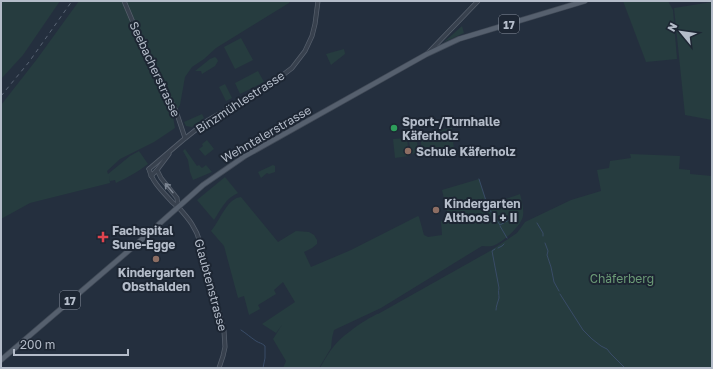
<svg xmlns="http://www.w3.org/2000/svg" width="713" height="369" viewBox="0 0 713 369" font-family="'Golos Text',sans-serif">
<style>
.green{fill:#263c3f}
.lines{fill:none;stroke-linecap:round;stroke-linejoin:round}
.stream{stroke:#394c67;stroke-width:1}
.minor-casing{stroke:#565f6c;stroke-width:5}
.major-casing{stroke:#414a57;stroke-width:6}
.minor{stroke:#38414e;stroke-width:3.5}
.major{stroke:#56606e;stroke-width:4.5}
.rail{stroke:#5a6575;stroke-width:1;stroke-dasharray:4 4;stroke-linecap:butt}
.oneway{stroke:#7c8592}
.leisure-dot{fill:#2e9e5b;stroke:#1d2633;stroke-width:1.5}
.education-dot{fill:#8d6e63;stroke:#1d2633;stroke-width:1.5}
.health-dot{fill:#e0444e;stroke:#1d2633;stroke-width:1.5}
.labels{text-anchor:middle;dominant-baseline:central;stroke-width:4;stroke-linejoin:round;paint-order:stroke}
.shield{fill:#1d2633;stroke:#878f9c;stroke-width:1}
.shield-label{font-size:11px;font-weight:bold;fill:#b4bcc9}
.street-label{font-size:12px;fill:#b4bcc9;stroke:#1d2633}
.poi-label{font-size:12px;font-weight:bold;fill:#b4bcc9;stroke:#1d2633;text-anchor:start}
.park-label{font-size:12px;fill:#6b9a76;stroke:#1d2633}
</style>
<rect width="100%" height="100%" fill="#242f3e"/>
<g class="green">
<path d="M1,1H60L23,55L1,79Z"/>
<path d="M79,1H290L289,3L216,48L204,59L192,67L185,77L180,105L178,108L172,111L175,128L154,142L120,159L107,171L108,174L130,156L139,151L148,164C138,172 128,177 116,183L115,180L110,181L109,176L110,183L30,203L1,219V105L37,59Z"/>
<path d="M623,1H668L673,10L677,59L646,62Z"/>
<path d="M712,2V120L685,115L674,8Z"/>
<path d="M462,26L464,33L444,42Z"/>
<path d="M241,38L253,60L235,69L224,47Z"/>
<path d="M344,49L345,54L331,65L326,54Z"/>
<path d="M215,57L217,59L218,61L215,66L202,74L201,71H195L210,59Z"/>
<path d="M258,71L264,82L240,94L235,83Z"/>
<path d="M225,84L232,98L226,101L219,87Z"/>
<path d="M202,114L204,118L192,127L186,126L184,122Z"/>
<path d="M452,128L454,151L422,154L420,133Z"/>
<path d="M407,138L409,156L395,158L393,139Z"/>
<path d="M207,140L214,149L205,156L199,149L203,146L202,144Z"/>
<path d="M417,140L418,153L411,154L409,141Z"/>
<path d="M185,149L197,166L199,165L202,168L206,165L212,172L193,180L190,172L188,160L183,151Z"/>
<path d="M630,154L680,156L679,169L690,170V174L712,176V368H320C324,361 328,353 334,346C343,335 363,321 377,314H378L490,251L517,233L525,222L571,200L601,191L597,170L609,168L610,161L631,158Z"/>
<path d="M273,165L275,166V172L269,174L267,173L261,178L258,172Z"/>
<path d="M225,177L238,193C226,198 221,209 214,220L197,200Z"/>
<path d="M479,179L489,209L506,199L520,194C522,201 524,209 523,216C521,226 504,241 495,245C491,247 486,246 482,246L381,308L334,330L332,338L331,348L319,368H283L286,361L273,339L282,325L276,333L262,324L295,302L283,282L274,290L276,294L258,305L260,309L249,315L244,296L238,298L224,246L211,231C220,221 227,198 241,197L278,242L296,231L309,232L314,235L317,240V244L312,248L304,252L311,267L351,250L418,216L419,217L424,235L428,237L442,235L441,221L449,220L442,190Z"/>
</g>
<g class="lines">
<g class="stream">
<path d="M479,179L488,207L500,225L516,216"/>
<path d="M537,223L543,233V236"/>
<path d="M500,226L507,238"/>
<path d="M545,243L548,251L547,255L551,267L554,282L559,291"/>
<path d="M498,248L502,246L504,244"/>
<path d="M495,249L492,251L499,288C498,292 499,294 499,298C498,302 496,306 496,310"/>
<path d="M560,294L583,330L592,339L601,346L607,349L611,354L625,368"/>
<path d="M241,330C247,334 250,337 256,341C259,343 262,343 265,346V358L263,368"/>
</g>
<g class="minor-casing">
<g id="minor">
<path d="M124,1L148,58L176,111L185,138"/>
<path d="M428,53L478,1"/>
<path d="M149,169L183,140L207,121L275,81L292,68L305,51L312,36L315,24L318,1"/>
<path d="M149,169C152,182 163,192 172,202C174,204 177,206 179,208C189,219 196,228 200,242L224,331L225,347L223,356L219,368"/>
<path d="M157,170L161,178L177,198L178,207"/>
<path d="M151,176L157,170L169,154"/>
</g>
</g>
<g class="major-casing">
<path id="major" d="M1,360L140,241L203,185L245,156L427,54L459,39L585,1"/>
</g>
<use href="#minor" class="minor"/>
<use href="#major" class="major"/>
<path class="rail" d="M1,96L29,62L72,1"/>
</g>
<defs><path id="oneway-shaft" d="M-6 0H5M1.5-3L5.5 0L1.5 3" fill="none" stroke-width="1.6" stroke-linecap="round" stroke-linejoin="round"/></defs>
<use class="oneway" href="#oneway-shaft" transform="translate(169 188) rotate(-130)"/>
<circle class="leisure-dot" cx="394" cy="128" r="4"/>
<g class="education-dot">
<circle cx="408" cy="151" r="4"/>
<circle cx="436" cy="210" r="4"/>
<circle cx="156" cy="259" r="4"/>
</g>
<path class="health-dot" d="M101 231h4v4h4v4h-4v4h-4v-4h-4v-4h4z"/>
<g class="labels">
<g class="shield">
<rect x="499" y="15" width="20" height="18" rx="3"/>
<rect x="60" y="291" width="20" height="18" rx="3"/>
</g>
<g class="shield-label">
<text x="509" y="24">17</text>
<text x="70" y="300">17</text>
</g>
<g class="street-label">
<text transform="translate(155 69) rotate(65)">Seebacherstrasse</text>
<text transform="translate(240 102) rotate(-33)">Binzmühlestrasse</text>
<text transform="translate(266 134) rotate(-30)">Wehntalerstrasse</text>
<text transform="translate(211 285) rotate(75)">Glaubtenstrasse</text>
</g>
<g class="poi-label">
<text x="402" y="121">Sport-/Turnhalle<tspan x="402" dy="14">Käferholz</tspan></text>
<text x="416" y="151">Schule Käferholz</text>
<text x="444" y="203">Kindergarten<tspan x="444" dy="14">Althoos I + II</tspan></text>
<text x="112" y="230">Fachspital<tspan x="112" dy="14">Sune-Egge</tspan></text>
<text x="156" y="272" text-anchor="middle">Kindergarten<tspan x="156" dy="14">Obsthalden</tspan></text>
</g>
<g class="park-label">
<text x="622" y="278">Chäferberg</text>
</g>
</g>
<rect width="713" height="369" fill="none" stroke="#b4bcc9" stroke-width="4"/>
<g transform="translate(681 32) rotate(299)" stroke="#1d2633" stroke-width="3" paint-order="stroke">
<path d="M0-3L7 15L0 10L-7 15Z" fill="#b4bcc9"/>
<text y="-6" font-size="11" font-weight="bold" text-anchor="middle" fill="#b4bcc9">N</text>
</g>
<path d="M14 349v6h114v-6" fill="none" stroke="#b4bcc9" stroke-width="2"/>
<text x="20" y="349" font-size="12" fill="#b4bcc9" stroke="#1d2633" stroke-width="3" paint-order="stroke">200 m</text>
</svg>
